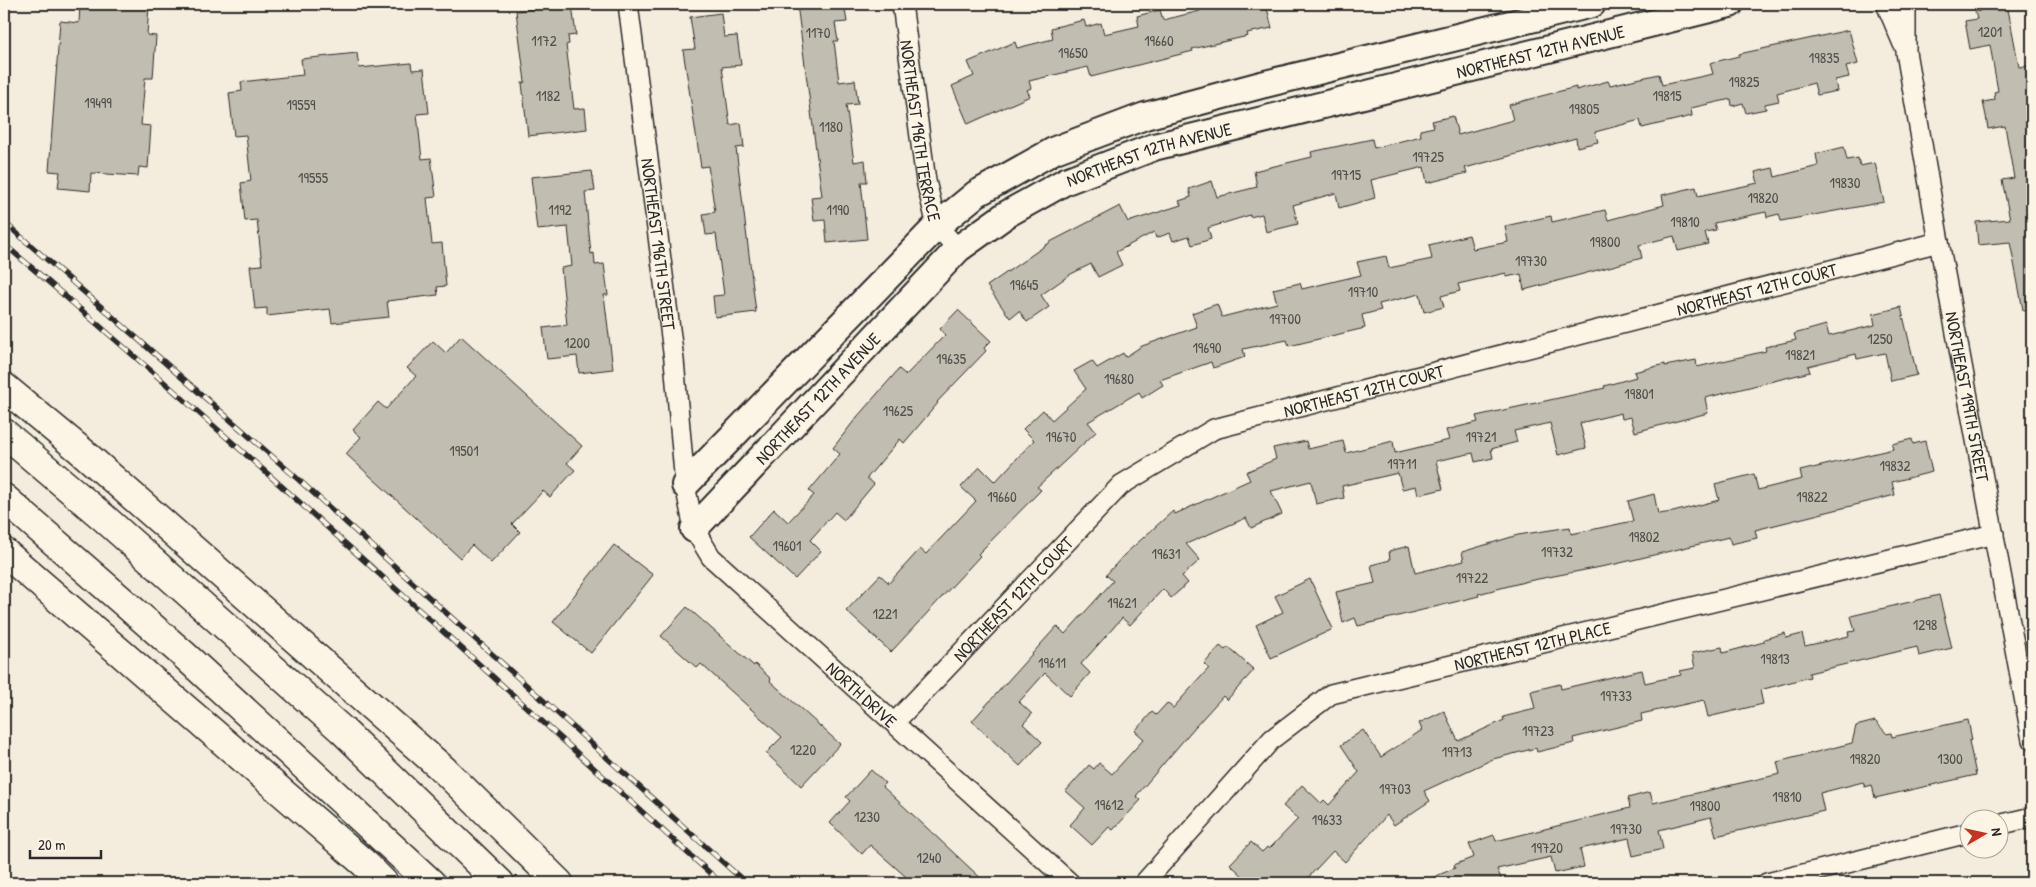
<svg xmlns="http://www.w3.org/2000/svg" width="2036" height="887" viewBox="0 0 2036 887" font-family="'Patrick Hand',sans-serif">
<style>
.building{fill:#c2bdb1;stroke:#2b2b2b}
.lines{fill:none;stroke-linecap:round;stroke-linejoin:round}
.street-casing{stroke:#2b2b2b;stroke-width:22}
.secondary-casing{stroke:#2b2b2b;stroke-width:30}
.highway-casing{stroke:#2b2b2b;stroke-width:31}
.street{stroke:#fcf5e5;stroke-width:19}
.secondary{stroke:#fcf5e5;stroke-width:26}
.highway{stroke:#fcf5e5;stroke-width:28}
.rail-casing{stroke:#2b2b2b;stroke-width:5.5}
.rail{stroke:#fcf5e5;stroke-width:4;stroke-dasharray:11;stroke-linecap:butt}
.labels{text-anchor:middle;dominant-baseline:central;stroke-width:4;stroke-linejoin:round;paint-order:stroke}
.number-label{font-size:15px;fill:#51504c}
.street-label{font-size:18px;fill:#2b2b2b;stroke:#fcf5e5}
</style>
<rect width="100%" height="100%" fill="#f4edde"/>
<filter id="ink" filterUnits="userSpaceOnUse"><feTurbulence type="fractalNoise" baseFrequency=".02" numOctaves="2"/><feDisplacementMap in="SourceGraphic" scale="10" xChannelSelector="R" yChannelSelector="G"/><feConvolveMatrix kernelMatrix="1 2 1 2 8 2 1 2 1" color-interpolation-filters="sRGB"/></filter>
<g filter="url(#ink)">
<g class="building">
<path d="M80,4L149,5L147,35L156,36L153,78H145L141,125L151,126L148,168L139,167L138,176L91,173L90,191L58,188L60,172L49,171L60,21L79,23Z"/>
<path d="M797,4H844L847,22L835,23L838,41H834L839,82L855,80L858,104L846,105L854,162L865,160L867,182H861L867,239L827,243L825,220L814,221L811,197L822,196Z"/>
<path d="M1198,4H1266L1272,28L1247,33L1248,36L1192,49L1193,51L1091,77L1088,67L1029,81L1031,88L1027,90L1030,96L968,124L952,86L974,76L968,62L1015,42L1017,48L1053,39L1051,28L1084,20L1086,27L1101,23L1104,34L1139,26L1137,16L1160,10L1163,20L1200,11Z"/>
<path d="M1978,4H2007L2019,67L2032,65V95L2027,96L2032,127V309L2023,310L2010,242L1978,245L1976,222L2010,219L2002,180L2014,178L2005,126L1988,129L1986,116L1983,102L1995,100L1994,92L1998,91L1990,45L1970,49L1965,21L1977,19L1975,12L1980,11Z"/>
<path d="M572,5L576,35L568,36L569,44L566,45L574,109L585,108L587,129L528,136L522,83L525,82L516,11Z"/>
<path d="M721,13L724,37L737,36L741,65L722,67L730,125L741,123L744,147L736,148L756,312L715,317L713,296L724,295L716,234L706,235L703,214L715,212L708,166L701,167L683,50L695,49L690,17Z"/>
<path d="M1849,30L1858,64L1846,67L1849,77L1835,80L1837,91L1817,95L1814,83L1777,93L1779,101L1765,104L1766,109L1746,113L1743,103L1732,106L1731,99L1691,108L1692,116L1642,128L1640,120L1595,132L1598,142L1577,147L1576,138L1465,168L1467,173L1427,183L1424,167L1371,180L1375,198L1339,208L1336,193L1293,205L1298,224L1266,232L1262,214L1250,217V215L1208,228L1211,239L1192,245L1189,236L1173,241L1170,233L1156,238L1154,232L1116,252L1122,265L1098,277L1091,264L1071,274L1041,295L1049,307L1027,322L1019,311L1010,318L987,286L1052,241L1120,206L1128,222L1181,205L1179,201L1191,197L1189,189L1212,181L1217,197L1257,187L1254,171L1312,157L1311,152L1372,139L1374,148L1421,136L1420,130L1434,127L1432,121L1453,116L1458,135L1513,120L1509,105L1530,99L1576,87V90L1608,81L1610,85L1659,74L1662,85L1713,74L1710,63L1739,56V54Z"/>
<path d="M357,53L359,68L411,63L412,70L424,69L429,113L417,114L422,159L431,158L436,197L427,198L432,244L442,243L446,286L437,287L438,295L387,301L389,317L332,323L330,309L267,316V308L255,309L250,266L262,265L257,220L245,221L241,183L251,181L246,135L234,136L229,93L242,91L241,82L303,75L301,59Z"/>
<path d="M1844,147L1847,160L1858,158L1860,166L1875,163L1884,202L1781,221L1779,214L1767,217L1766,212L1714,223L1716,230L1705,232L1708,244L1678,251L1674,236L1639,245L1642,258L1524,290L1521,274L1506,277V273L1458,284L1460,291L1441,296L1444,307L1424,312L1420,294L1379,304L1381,310L1362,315L1365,328L1289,346L1287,340L1243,349L1245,357L1213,368L1211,362L1160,380L1163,385L1142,398L1139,392L1088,422L1096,432L1037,487L1041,490L978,554L980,556L891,652L846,611L880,575L889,583L920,549L926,554L976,501L961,487L980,467L995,482L1034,440L1023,429L1043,410L1052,420L1086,389L1074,371L1092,361L1097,368L1123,353L1125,357L1142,346L1197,327L1192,313L1217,304L1222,317L1277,303L1273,289L1300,283L1302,289L1361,275L1357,262L1386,256L1389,268L1432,259L1429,245L1469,235L1473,249L1508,242L1505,226L1551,216L1552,222L1605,210L1608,220L1664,205L1662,195L1696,187L1698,196L1758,183L1755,172L1773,168L1775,177L1818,166L1816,154Z"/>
<path d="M592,171L595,191L585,192L591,254L594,253L595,265L604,264L608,295H604L613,369L579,373L577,356L547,359L543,328L567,325L561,268L572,266L568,227L537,230L531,177Z"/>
<path d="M1901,307L1917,375L1891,381L1885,353L1857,359L1856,354L1808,366L1810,372L1705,398L1708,413L1635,432L1631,417L1622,419L1621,413L1580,423L1586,448L1558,455L1550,423L1514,431L1517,442L1491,449L1493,458L1475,462L1473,453L1436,461L1443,489L1418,495L1416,486L1402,489L1398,473L1342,486L1344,498L1316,504L1311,481L1271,491L1282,514L1251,528L1246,518L1186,544L1200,560L1182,576L1188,583L1171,598L1163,589L1130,625L1122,618L1081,664L1090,673L1070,696L1045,673L1019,702L1032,714L1023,724L1042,742L1020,766L972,721L1057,626L1065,634L1113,581L1106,575L1124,555L1173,511L1175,514L1250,480L1246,472L1276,459L1273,448L1306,441L1308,449L1343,441L1346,453L1393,441L1395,453L1449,440L1446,430L1478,422L1476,416L1605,388L1604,386L1636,377L1634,372L1665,364V366L1696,360L1697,367L1766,351L1765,347L1796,340L1794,334L1826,325L1829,336L1875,325L1873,314Z"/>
<path d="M958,310L991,341L984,348L986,351L937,402L938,403L904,443L900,439L867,478L874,484L844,520L835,512L810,540L821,551L795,579L749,537L774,509L788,522L814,495L809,491L840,454L833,448L857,417L899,369L906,375L945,335L940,329Z"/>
<path d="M461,336L582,446L567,463L575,470L550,497L543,491L512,524L520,532L491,563L472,545L460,558L346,454L361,437L353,430L378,402L386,409L416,376L407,368L433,341L446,353Z"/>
<path d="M1912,439L1913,444L1925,441L1932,472L1892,482L1895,495L1755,530L1757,538L1731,544L1729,537L1616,564L1528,581L1478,594L1479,596L1358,626L1355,618L1343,623L1336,592L1375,583L1371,565L1390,560L1389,551L1409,546L1415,573L1464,561L1462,552L1518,535L1570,527L1571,534L1633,521L1628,501L1654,494L1658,514L1673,512L1719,500L1715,484L1754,474L1758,490L1802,479L1800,471L1893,449L1892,444Z"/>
<path d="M614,545L653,575L591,653L553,622Z"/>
<path d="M1310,579L1333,629L1271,658L1256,625L1283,612L1275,596Z"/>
<path d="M1939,595L1952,648L1919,656L1917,647L1809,673L1810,677L1760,690L1763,704L1708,717L1704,700L1641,714L1642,721L1573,738L1574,743L1537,752L1536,748L1493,759L1424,791L1430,801L1394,825L1387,815L1345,862L1333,851L1303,883H1250L1230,864L1251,842L1262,852L1267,847L1269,849L1298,819L1283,806L1302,785L1321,803L1324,800L1329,805L1359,772L1341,745L1363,730L1381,757L1422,730L1419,723L1444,711L1458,741L1504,720L1503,717L1535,709L1531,691L1560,684L1561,689L1642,670L1645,683L1681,675L1680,671L1695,668L1692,653L1722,647L1723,653L1764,642V639L1785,633L1786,638L1802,634L1805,646L1849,636L1848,632L1855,631L1851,616Z"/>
<path d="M687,607L754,666L755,664L771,679L770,681L840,744L801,786L766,753L782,737L701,664L697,668L661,636Z"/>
<path d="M1220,646L1225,650L1228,647L1254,670L1227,700L1223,696L1194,728L1136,796L1141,800L1113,830L1109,827L1092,845L1070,825L1085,808L1066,791L1089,765L1094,769L1099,763L1112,774L1144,739L1135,731L1152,712L1156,715L1167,703L1173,708L1209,668L1204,664Z"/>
<path d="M1968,720L1972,740L1969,741L1976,775L1875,798L1872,785L1865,787L1863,782L1820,793L1824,811L1716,836L1711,817L1659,830L1663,849L1633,856L1629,838L1580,849L1584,867L1555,873L1551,857L1497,869L1503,883H1420L1455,868L1454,865L1474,857L1469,844L1494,835L1496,841L1630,808L1628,798L1650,792L1653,803L1780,774L1777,762L1852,743L1856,726L1875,721L1887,734L1891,733L1892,737Z"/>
<path d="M871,770L885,783L882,786L986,883H913L870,845L862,854L830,823L850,801L846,797Z"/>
</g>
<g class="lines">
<g class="street-casing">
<g id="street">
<path id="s1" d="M628,4L674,360L685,485L694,529L711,557L1070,883"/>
<path id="s2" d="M902,4L926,181L937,226L958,249"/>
<path d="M1886,4L1903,44"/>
<path id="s3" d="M1906,4V52L1939,242L2032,740"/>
<path id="s4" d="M894,723L1121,485L1214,429L1939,242"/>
<path d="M1998,825L2032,817"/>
<path id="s5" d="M1144,883L1272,739L1331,694L1994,534"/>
<path d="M1767,883L1968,833"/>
</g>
</g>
<g class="secondary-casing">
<g id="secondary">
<path d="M685,485L937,226L976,194L1055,150L1145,116L1261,85L1592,4"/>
<path id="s6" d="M694,529L958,249L1007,214L1066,181L1154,147L1730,4"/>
</g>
</g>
<g class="highway-casing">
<g id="highway">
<path d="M4,387L79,449L444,770L559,883"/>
<path d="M4,433L104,518L342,730L500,883"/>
<path d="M4,498L183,654L431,883"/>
<path d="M4,552L365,864L384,883"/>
</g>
</g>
<use href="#street" class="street"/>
<use href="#secondary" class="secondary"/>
<use href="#highway" class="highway"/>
<g class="rail-casing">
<g id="rail">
<path d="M4,222L290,472L746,883"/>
<path d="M4,244C248,451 483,669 721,883"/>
</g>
</g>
<use href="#rail" class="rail"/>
</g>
</g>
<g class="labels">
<g class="number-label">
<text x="1990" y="31">1201</text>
<text x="818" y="32">1170</text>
<text x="544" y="40">1172</text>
<text x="1159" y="40">19660</text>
<text x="1073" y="52">19650</text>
<text x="1824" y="57">19835</text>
<text x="1744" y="81">19825</text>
<text x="548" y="95">1182</text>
<text x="1667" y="95">19815</text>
<text x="98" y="102">19499</text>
<text x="301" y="104">19559</text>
<text x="1584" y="108">19805</text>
<text x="831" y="126">1180</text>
<text x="1428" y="156">19725</text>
<text x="1346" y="174">19715</text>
<text x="313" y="177">19555</text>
<text x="1845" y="182">19830</text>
<text x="1763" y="197">19820</text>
<text x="560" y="209">1192</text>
<text x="838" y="209">1190</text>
<text x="1685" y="221">19810</text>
<text x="1605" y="241">19800</text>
<text x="1531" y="260">19730</text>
<text x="1024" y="284">19645</text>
<text x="1363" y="291">19710</text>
<text x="1285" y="318">19700</text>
<text x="1880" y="338">1250</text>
<text x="577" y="342">1200</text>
<text x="1207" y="347">19690</text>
<text x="1800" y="354">19821</text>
<text x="951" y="358">19635</text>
<text x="1119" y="378">19680</text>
<text x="1639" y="393">19801</text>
<text x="898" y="410">19625</text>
<text x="1061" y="436">19670</text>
<text x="1481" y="436">19721</text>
<text x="464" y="450">19501</text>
<text x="1402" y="463">19711</text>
<text x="1895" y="465">19832</text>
<text x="1002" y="496">19660</text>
<text x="1812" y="496">19822</text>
<text x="1644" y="536">19802</text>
<text x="787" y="545">19601</text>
<text x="1557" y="551">19732</text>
<text x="1166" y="553">19631</text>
<text x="1472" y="577">19722</text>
<text x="1122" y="602">19621</text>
<text x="885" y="613">1221</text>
<text x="1925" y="624">1298</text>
<text x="1775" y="658">19813</text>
<text x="1052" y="662">19611</text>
<text x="1616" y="695">19733</text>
<text x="1538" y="730">19723</text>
<text x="803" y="749">1220</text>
<text x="1457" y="751">19713</text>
<text x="1865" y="758">19820</text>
<text x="1950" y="758">1300</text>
<text x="1395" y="788">19703</text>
<text x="1787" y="796">19810</text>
<text x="1109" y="804">19612</text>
<text x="1705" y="805">19800</text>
<text x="867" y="816">1230</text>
<text x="1327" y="819">19633</text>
<text x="1626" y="828">19730</text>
<text x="1547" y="847">19720</text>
<text x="929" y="857">1240</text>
</g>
<g class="street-label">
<text stroke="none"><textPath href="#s6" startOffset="1005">NORTHEAST 12TH AVENUE</textPath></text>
<text stroke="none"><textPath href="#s2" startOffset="128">NORTHEAST 196TH TERRACE</textPath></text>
<text stroke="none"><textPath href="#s6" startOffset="600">NORTHEAST 12TH AVENUE</textPath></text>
<text stroke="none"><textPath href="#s1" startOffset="242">NORTHEAST 196TH STREET</textPath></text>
<text stroke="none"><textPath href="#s4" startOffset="998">NORTHEAST 12TH COURT</textPath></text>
<text stroke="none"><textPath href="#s4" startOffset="592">NORTHEAST 12TH COURT</textPath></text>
<text stroke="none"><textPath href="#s3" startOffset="398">NORTHEAST 199TH STREET</textPath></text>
<text stroke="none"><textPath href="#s6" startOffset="180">NORTHEAST 12TH AVENUE</textPath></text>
<text stroke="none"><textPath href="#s4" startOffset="172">NORTHEAST 12TH COURT</textPath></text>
<text stroke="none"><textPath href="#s5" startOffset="474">NORTHEAST 12TH PLACE</textPath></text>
<text stroke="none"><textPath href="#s1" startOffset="766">NORTH DRIVE</textPath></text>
</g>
</g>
<rect width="2036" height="887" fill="none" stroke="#fcf5e5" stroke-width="20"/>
<rect x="10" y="10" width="2016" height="867" fill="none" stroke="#2b2b2b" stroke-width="2" filter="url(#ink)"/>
<g transform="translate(1984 834) rotate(81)"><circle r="24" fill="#fcf5e5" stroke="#a8a49b"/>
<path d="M0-4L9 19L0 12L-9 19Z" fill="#c8321e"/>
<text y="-8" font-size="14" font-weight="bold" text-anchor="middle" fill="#2b2b2b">N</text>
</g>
<path d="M30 850v8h71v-8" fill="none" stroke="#2b2b2b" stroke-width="2.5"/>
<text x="38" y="850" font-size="15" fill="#2b2b2b" stroke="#fcf5e5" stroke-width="4" paint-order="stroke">20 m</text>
</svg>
